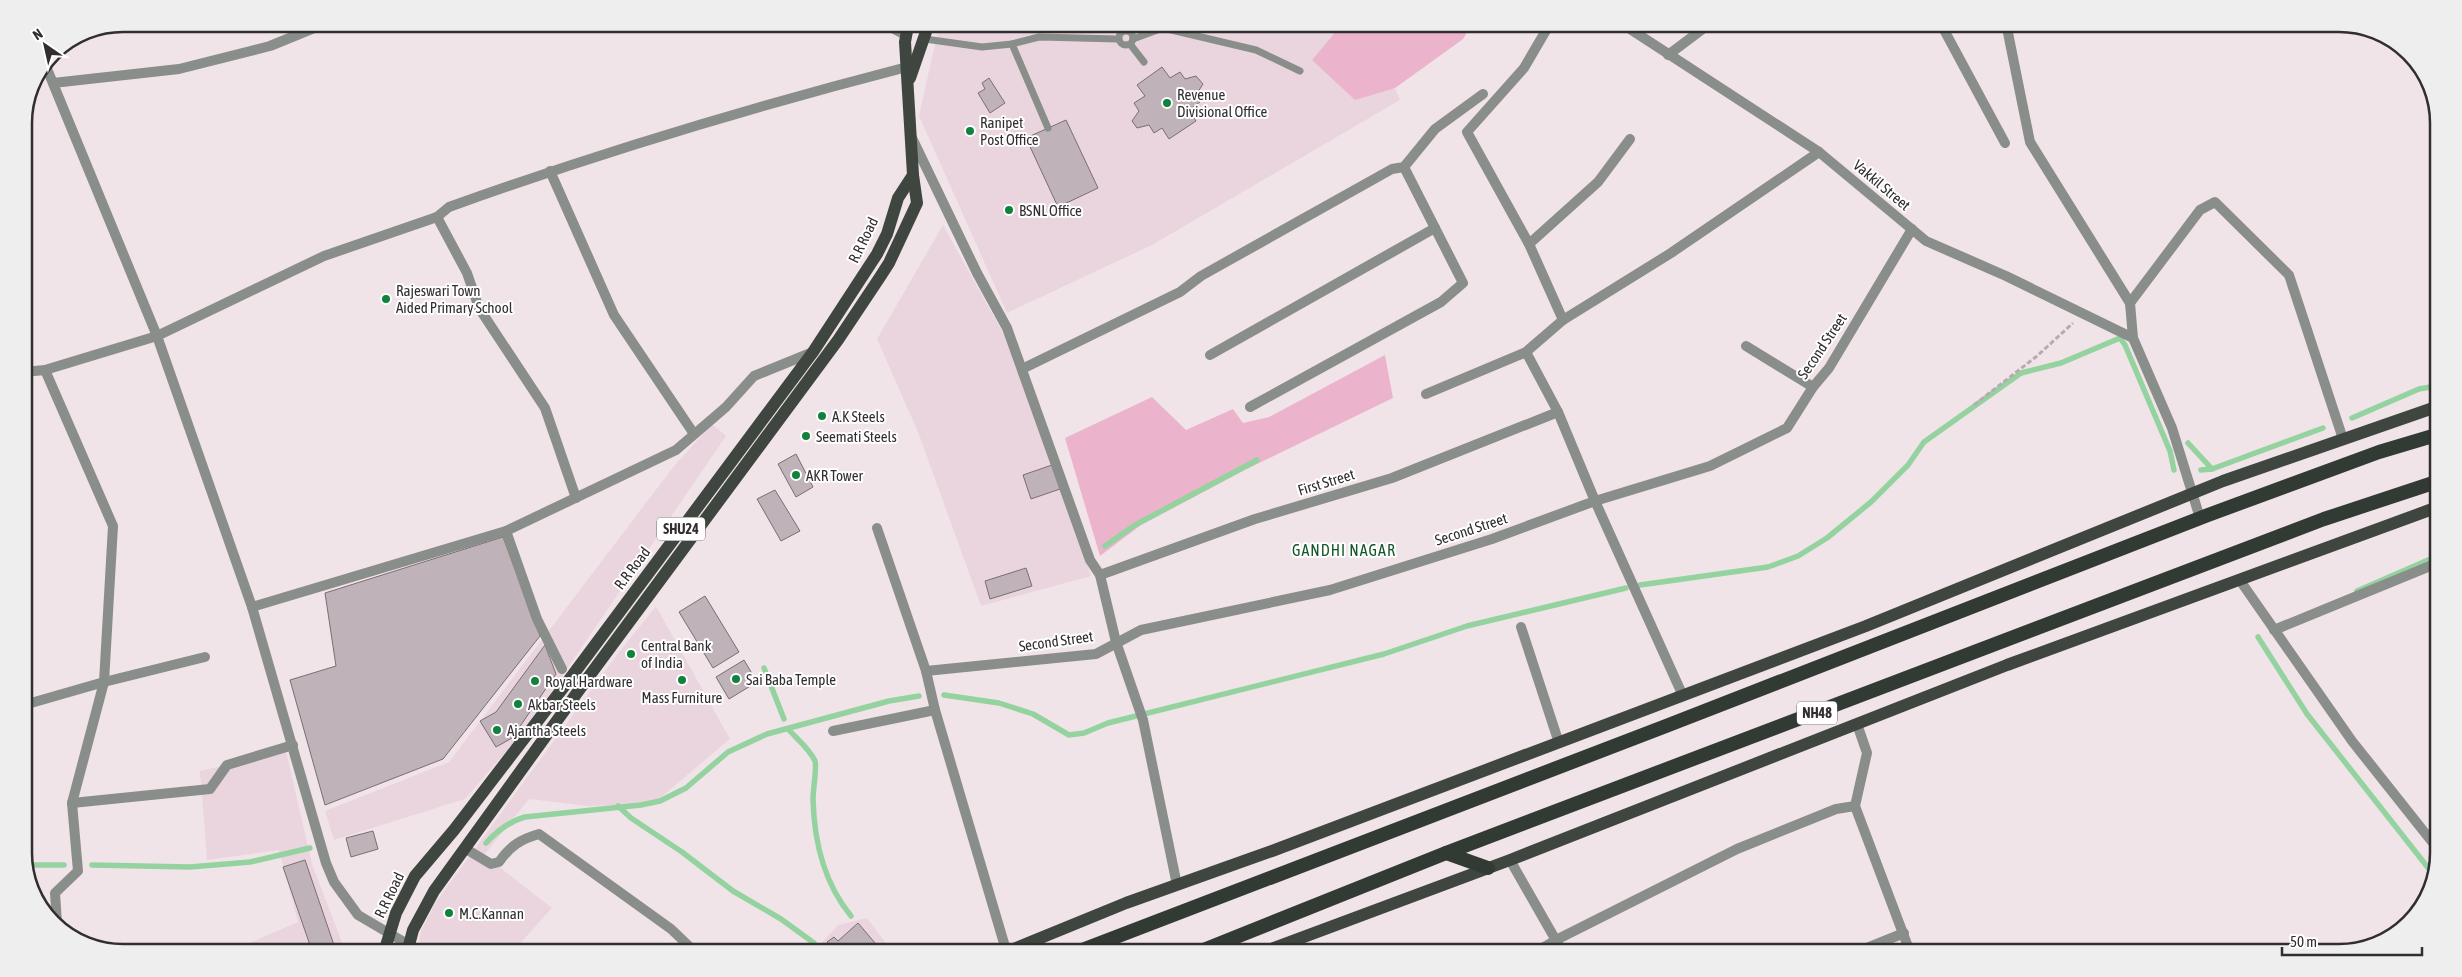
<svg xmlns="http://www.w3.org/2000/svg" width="2462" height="977" viewBox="0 0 2462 977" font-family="'Asap Condensed',sans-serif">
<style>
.built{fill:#ead5de}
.green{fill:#ebb4cc}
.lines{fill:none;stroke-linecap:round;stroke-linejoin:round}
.stream{stroke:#94d3a0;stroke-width:5.5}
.building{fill:#bfb2b8;stroke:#7a6e73}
.path{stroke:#b6acb0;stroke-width:3;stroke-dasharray:5 2.5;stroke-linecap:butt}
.service{stroke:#8a8e8a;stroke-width:7}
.minor{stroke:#8a8e8a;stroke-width:10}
.primary{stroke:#3f4640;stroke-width:12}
.trunk{stroke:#323a34;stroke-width:14}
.poi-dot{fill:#0f833b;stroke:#fff;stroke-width:2}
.labels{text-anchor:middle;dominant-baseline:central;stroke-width:4;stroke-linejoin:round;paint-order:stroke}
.shield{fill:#fff;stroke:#706c6d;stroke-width:1}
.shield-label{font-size:14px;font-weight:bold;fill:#322d2f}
.poi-label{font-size:15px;fill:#322d2f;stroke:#fff;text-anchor:start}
.street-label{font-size:15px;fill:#322d2f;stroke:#fff}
.neighbourhood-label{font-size:16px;letter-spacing:1px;fill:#145729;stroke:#fff}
.rim{fill:none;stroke:#322d2f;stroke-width:2.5}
</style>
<rect width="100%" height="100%" fill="#f1e4e9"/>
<g class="built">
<path d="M939,26L1470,27L1463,39L1395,88L1400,100L1152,245L1007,313L919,116Z"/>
<path d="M943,225L1003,333L1052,462L1091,576L981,606L918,432L877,339Z"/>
<path d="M712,424L726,436L528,726L465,799L334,840L325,811L449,762L674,466Z"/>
<path d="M656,606L730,739L653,804L587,806L529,799L484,855L552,908L515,949H418L421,931L436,902L616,656Z"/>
<path d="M286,751L312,864L344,948H238L298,922L279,850L207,860L200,771Z"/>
<path d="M867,918L891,950H815L838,925Z"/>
</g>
<g class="green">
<path d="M939,26H1007L960,32H937Z"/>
<path d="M1321,27H1470L1463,39L1395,88L1355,100L1312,60L1334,34Z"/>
<path d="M1385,355L1393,398L1245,470L1141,525L1100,556L1065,438L1152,397L1186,430L1233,409L1243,423L1269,417Z"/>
</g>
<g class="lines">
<g class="stream">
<path d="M2352,418L2419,389L2436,386"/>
<path d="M2188,443L2212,469L2323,428"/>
<path d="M2201,470L2212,469"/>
<path d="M1105,546L1135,525L1257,460"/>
<path d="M1640,585L1768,567L1798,556L1827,538L1871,502L1908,465L1924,442L2021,373L2061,363L2120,338L2125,345L2170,451L2174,470"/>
<path d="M2357,591L2435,557"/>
<path d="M2258,637L2307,714L2433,874"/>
<path d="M764,668L784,719"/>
<path d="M944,695L999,703L1033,714L1069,735L1084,733L1108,723L1384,654L1467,626L1626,588"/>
<path d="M788,729C797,739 809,748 815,761C817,767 813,790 813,799C814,841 824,883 851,916"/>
<path d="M618,806L631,818L682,852L733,891L781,919L814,943"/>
<path d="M486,843C497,831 510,821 525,817L641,805L660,801L686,788L728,752L767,734L889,701L919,696"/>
<path d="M26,865H64"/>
<path d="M92,865L190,867L250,862L310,848"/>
</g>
</g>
<g class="building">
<path d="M1162,67L1170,78L1180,72L1185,79L1196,76L1203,84L1196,95L1200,102L1189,110L1196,121L1169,139L1162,128L1154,133L1149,125L1137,128L1132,121L1139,111L1134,103L1145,96L1137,85Z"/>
<path d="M989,78L1005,103L990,113L978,93L985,89L982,83Z"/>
<path d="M1066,120L1098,188L1058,207L1026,138Z"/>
<path d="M796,454L813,487L796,497L778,464Z"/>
<path d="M1052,465L1060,489L1031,499L1023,475Z"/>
<path d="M775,490L800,531L781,541L757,499Z"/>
<path d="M503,537L540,636L443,759L325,805L290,680L336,666L325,593Z"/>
<path d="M1026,568L1032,586L990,599L985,581Z"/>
<path d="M705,596L739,652L713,668L679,612Z"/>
<path d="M545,645L556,674L512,738L496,747L480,721L496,712Z"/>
<path d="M744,660L757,682L729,699L716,677Z"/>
<path d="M373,831L378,849L351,857L346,838Z"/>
<path d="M305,860L335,948H311L283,867Z"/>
<path d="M858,923L881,950H834L827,942L834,937L838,941Z"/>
</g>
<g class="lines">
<path class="path" d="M1974,405L2037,356L2073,323"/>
<g class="service">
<path d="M885,26L906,37"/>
<circle cx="1126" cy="38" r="7"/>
<path d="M925,39L982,47L1012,44L1039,37L1118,39"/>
<path d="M1133,39L1163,28L1256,50L1300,71"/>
<path d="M1012,44L1048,128"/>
<path d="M1130,44L1144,62"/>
</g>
<g class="minor">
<path d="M1548,27L1524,68L1467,132L1529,244L1563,320"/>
<path d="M1627,27L1819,152L1926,241L2006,276L2133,338"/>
<path d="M1943,28L2005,143"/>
<path d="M2007,28L2030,142L2130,303L2133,338L2172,428L2200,518"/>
<path d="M1668,55L1704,28"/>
<path d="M45,64L157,336L252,607L326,863L334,882L358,915L409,945"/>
<path d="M53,83L179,69L270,46L324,24"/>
<path d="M912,138L977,273L1007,328L1090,560L1100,575L1116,642L1143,720L1177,885"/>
<path d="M550,171L614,315L694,434"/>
<path d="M437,217L467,273L479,308L545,408L576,498"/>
<path d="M1529,244L1598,182L1630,139"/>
<path d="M2130,303L2200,210L2215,202L2289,275L2343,439"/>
<path d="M1746,346L1813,387"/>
<path d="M1526,352L1558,412L1595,501L1683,696"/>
<path d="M1210,355L1435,228"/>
<path d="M1022,369L1180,292L1201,276L1392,169L1404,167L1435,129L1483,94"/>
<path d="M45,370L113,526L104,682L72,803L78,871L55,893L57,923"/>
<path d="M24,372L45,370L157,336L324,256L437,217L449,207C599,153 752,107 907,67"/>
<path d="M1426,394L1526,352L1563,320L1671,253L1819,152"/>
<path d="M1250,407L1441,302L1463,283L1404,167"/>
<path d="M877,528L926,671L935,710L1006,950"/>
<path d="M506,531L537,619L562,669"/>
<path d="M1100,575L1255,519L1392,478L1558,412"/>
<path d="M2239,579L2352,741L2433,843"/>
<path d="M252,607L506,531L676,450L726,407L754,376L813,352"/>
<path d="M1521,627L1559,743"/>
<path d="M2274,630L2435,564"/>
<path d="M926,671L1096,654L1141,630L1330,590L1492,539L1595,501L1710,466L1787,428L1813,387L1829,368L1912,229"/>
<path d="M24,705L104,682L205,657"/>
<path d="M1857,724L1867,753L1855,806L1910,952"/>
<path d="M833,731L935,710"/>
<path d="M72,803L210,789L227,765L293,745"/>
<path d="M466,849L491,864L499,862C510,846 521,839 539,834L671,929L692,949"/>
<path d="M1510,860L1562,951"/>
<path d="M1537,951L1556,940L1737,849L1836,809L1855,806"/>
<path d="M1857,952L1904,933"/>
</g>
<g class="primary">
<path d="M910,78L928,26"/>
<path d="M385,949L396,913L415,876L454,830L569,680L813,352L877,254L887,234L898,198L913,175L905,42L908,26"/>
<path d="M408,949L413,930L434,891L587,679L838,340L880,277L889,263L917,203L913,175"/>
<path d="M1011,950L1126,903L1272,851L1866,626L2223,481L2436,407"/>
<path d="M1266,951L1510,860L2007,665L2435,508"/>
</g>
<g class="trunk">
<path d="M1446,853L1488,868"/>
<path d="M1082,950L1666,726L2208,515L2379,452L2436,435"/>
<path d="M1201,951L1446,853L2324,519L2436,482"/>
</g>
</g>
<g class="poi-dot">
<circle cx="1167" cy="103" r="5"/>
<circle cx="970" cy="131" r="5"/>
<circle cx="1009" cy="210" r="5"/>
<circle cx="386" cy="299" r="5"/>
<circle cx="822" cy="416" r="5"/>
<circle cx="806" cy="436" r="5"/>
<circle cx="796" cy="475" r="5"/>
<circle cx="631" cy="654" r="5"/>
<circle cx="736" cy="679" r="5"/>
<circle cx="682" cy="680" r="5"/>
<circle cx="535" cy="681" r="5"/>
<circle cx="518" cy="704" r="5"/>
<circle cx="497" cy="730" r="5"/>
<circle cx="449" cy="913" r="5"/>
</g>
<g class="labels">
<g class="shield">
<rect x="657" y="517.5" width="48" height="23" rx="4"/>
<rect x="1797" y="701.5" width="40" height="23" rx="4"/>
</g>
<g class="shield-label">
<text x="681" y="529">SHU24</text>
<text x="1817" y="713">NH48</text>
</g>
<g class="poi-label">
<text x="1177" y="94">Revenue<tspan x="1177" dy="17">Divisional Office</tspan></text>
<text x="980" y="122">Ranipet<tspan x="980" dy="17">Post Office</tspan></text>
<text x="1019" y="210">BSNL Office</text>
<text x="396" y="290">Rajeswari Town<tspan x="396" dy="17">Aided Primary School</tspan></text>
<text x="832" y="416">A.K Steels</text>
<text x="816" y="436">Seemati Steels</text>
<text x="806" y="475">AKR Tower</text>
<text x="641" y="645">Central Bank<tspan x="641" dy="17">of India</tspan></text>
<text x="746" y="679">Sai Baba Temple</text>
<text x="545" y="681">Royal Hardware</text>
<text x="682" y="697" text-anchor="middle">Mass Furniture</text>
<text x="528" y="704">Akbar Steels</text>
<text x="507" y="730">Ajantha Steels</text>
<text x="459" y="913">M.C.Kannan</text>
</g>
<g class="street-label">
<text transform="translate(1882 185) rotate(40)">Vakkil Street</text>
<text transform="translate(863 240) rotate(-64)">R.R Road</text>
<text transform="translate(1822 346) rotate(-56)">Second Street</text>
<text transform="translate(1326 482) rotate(-17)">First Street</text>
<text transform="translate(1471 529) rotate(-18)">Second Street</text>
<text transform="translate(632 568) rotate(-53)">R.R Road</text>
<text transform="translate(1056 641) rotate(-8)">Second Street</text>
<text transform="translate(389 895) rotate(-64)">R.R Road</text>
</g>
<g class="neighbourhood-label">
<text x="1344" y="550">GANDHI NAGAR</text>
</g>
</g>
<path d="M0 0H2462V977H0ZM123 32H2339A91 91 0 0 1 2430 123V853A91 91 0 0 1 2339 944H123A91 91 0 0 1 32 853V123A91 91 0 0 1 123 32Z" fill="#efeeee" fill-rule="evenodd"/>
<path class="rim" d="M123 32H2339A91 91 0 0 1 2430 123V853A91 91 0 0 1 2339 944H123A91 91 0 0 1 32 853V123A91 91 0 0 1 123 32Z"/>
<g transform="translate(45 45) rotate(326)" stroke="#ffffff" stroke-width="4" paint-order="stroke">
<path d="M0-4L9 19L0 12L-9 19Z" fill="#322d2f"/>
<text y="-8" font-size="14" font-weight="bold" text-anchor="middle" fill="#322d2f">N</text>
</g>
<path d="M2282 947v8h140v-8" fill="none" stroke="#322d2f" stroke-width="2.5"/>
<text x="2290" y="947" font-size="15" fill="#322d2f" stroke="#ffffff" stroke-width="4" paint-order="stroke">50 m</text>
</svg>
